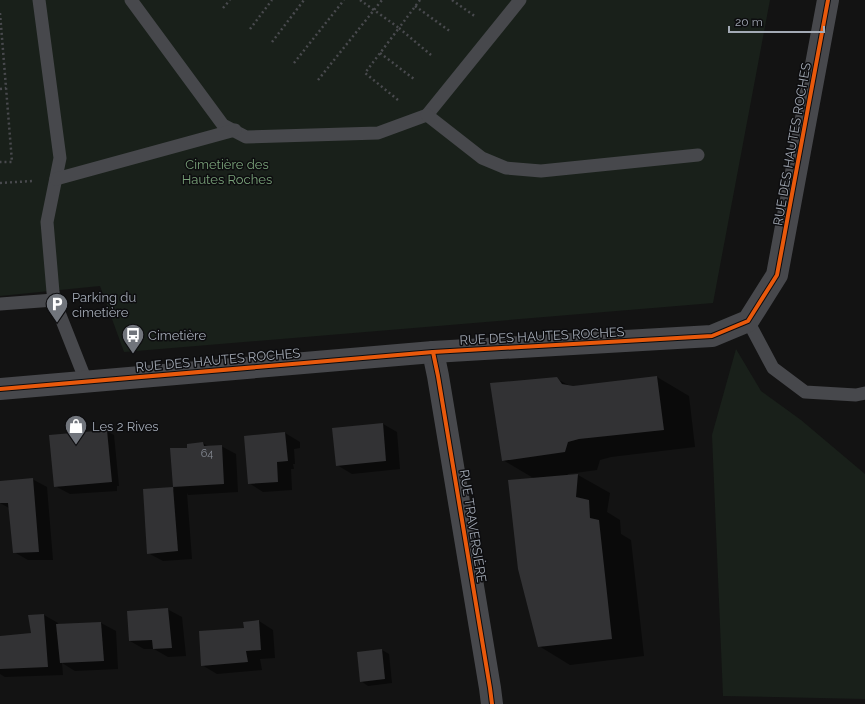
<svg xmlns="http://www.w3.org/2000/svg" width="865" height="704" viewBox="0 0 865 704" font-family="Raleway,sans-serif">
<style>
.green{fill:#19201a}
.shadow{fill:#0007}
.building{fill:#323234}
.lines{fill:none;stroke-linecap:round;stroke-linejoin:round}
.path{stroke:#494a4e;stroke-width:2.5;stroke-dasharray:2 3;stroke-linecap:butt}
.service{stroke:#47484c;stroke-width:13}
.minor{stroke:#47484c;stroke-width:22}
.cycleway-casing{stroke:#0d0d0f;stroke-width:6}
.cycleway{stroke:#e8590c;stroke-width:4}
.labels{text-anchor:middle;dominant-baseline:central;stroke-width:3;stroke-linejoin:round;paint-order:stroke}
.number-label{font-size:11px;fill:#878c95}
.street-label{font-size:13px;fill:#a3aab5;stroke:#0d0d0f}
.park-label{font-size:13px;fill:#79a179;stroke:#0d0d0f}
.poi-label{font-size:13px;fill:#a3aab5;stroke:#0d0d0f;text-anchor:start}
</style>
<rect width="100%" height="100%" fill="#131313"/>
<g class="green">
<path d="M0,0H770L713,303L124,352L100,286L0,296Z"/>
<path d="M736,349L761,391L801,420L865,474V699L723,696L712,435Z"/>
</g>
<g class="shadow">
<path d="M657,377L689,396L695,447L611,457L600,460L597,470L568,474V476L578,475L610,493L607,512L620,520L621,534L631,540L644,656L570,665L539,646L535,479L503,460L557,379L570,386L573,387Z"/>
<path d="M383,424L397,432L400,469L352,474L337,465Z"/>
<path d="M106,431L114,435L119,486H117V491L70,494L55,486Z"/>
<path d="M285,433L300,442V448L294,449L295,464H293L294,469H291L292,490L263,492L249,483Z"/>
<path d="M203,443L209,447L221,446L236,454L238,492L188,495L187,493L192,559L163,561L148,553L172,488L174,490L171,449H188Z"/>
<path d="M32,479L47,487L53,560H28L14,552L9,508L0,503V482Z"/>
<path d="M167,609L182,617L186,656L168,657L154,649H144L130,641Z"/>
<path d="M44,615L58,623V625L101,623L116,631L118,669L75,671L62,663L63,675L5,677L0,674V637L33,634Z"/>
<path d="M259,621L273,630L275,658L260,659L262,670L217,674L202,665L245,629Z"/>
<path d="M382,650L389,654L392,683L368,686L361,681Z"/>
</g>
<g class="building">
<path d="M657,376L664,430L579,439L568,442L565,452L502,461L490,383L557,377L562,384L573,386Z"/>
<path d="M383,423L386,461L336,466L332,428Z"/>
<path d="M107,430L112,482L54,487L49,435Z"/>
<path d="M285,432L288,461L277,462L278,482L248,484L244,436Z"/>
<path d="M203,442L204,446L222,445L224,484L173,487L170,448H187V444Z"/>
<path d="M578,474L576,497L589,500L590,518L599,520L612,639L538,647L518,569L508,480Z"/>
<path d="M33,478L39,552L13,553L8,503H0V481Z"/>
<path d="M173,487L178,551L147,554L143,489Z"/>
<path d="M168,608L172,648L153,649L152,640L129,641L127,611Z"/>
<path d="M44,614L48,667L0,669V636L31,633L28,615Z"/>
<path d="M259,620L261,650L246,651L248,662L201,666L199,631L244,628L243,622Z"/>
<path d="M101,622L104,661L60,663L56,624Z"/>
<path d="M382,649L385,679L360,682L357,652Z"/>
</g>
<g class="lines">
<g class="path">
<path d="M360,0L399,28L365,73L398,100"/>
<path d="M420,0L399,28L431,55"/>
<path d="M452,0L476,17"/>
<path d="M415,6L451,32"/>
<path d="M223,8L230,0"/>
<path d="M0,13L12,162H0"/>
<path d="M250,29L272,0"/>
<path d="M272,42L304,0"/>
<path d="M380,53L414,79"/>
<path d="M294,63L344,0"/>
<path d="M318,80L382,0"/>
<path d="M0,89L6,88"/>
<path d="M0,183L32,181"/>
</g>
<g class="service">
<path d="M39,0L60,158L47,222L53,292L54,300"/>
<path d="M131,0L223,125L246,137L378,133L427,115L520,0"/>
<path d="M427,115L482,158L506,168L541,171L698,155"/>
<path d="M56,179L235,130"/>
<path d="M0,304L54,300L86,381"/>
<path d="M748,321L773,368L805,392L856,395L865,393"/>
</g>
<g class="minor">
<path d="M433,352L438,376L490,688L492,704"/>
<path d="M0,389L433,352L712,336L748,321L777,275L828,0"/>
</g>
<g class="cycleway-casing">
<g id="cycleway">
<path d="M433,352L438,376L490,688L492,704"/>
<path d="M0,389L433,352L712,336L748,321L777,275L828,0"/>
</g>
</g>
<use href="#cycleway" class="cycleway"/>
</g>
<defs>
<g id="parking-pin" transform="scale(1.15)"><path d="M0 17L-7.5 6A9.5 9.5 0 1 1 7.5 6Z" fill="#71757c" stroke="#0d0d0f"/><path d="M-3.5-5.5H1a3.5 3.5 0 0 1 0 7H-1V5.5H-3.5ZM-1-3.4V-.6H.8a1.4 1.4 0 0 0 0-2.8Z" fill="#fff"/></g>
<g id="bus-pin" transform="scale(1.15)"><path d="M0 17L-7.5 6A9.5 9.5 0 1 1 7.5 6Z" fill="#71757c" stroke="#0d0d0f"/><path d="M-5-6H5V4H4V6H2V4H-2V6H-4V4H-5ZM-3.5-4V0h7V-4ZM-3.5 1.2v1.5H-2V1.2ZM2 1.2v1.5H3.5V1.2Z" fill="#fff"/></g>
<g id="shop-pin" transform="scale(1.15)"><path d="M0 17L-7.5 6A9.5 9.5 0 1 1 7.5 6Z" fill="#71757c" stroke="#0d0d0f"/><path d="M-5-2.5h2.3a2.7 3.5 0 0 1 5.4 0H5L5.5 6h-11ZM-1.5-2.5h3a1.5 2.3 0 0 0-3 0Z" fill="#fff"/></g>
</defs>
<g fill-rule="evenodd">
<use href="#parking-pin" x="57" y="304"/>
<use href="#bus-pin" x="133" y="335"/>
<use href="#shop-pin" x="76" y="426"/>
</g>
<g class="labels">
<g class="number-label">
<text x="207" y="453">64</text>
</g>
<g class="street-label">
<text transform="translate(792 144) rotate(-80)">RUE DES HAUTES ROCHES</text>
<text transform="translate(542 336) rotate(-3)">RUE DES HAUTES ROCHES</text>
<text transform="translate(218 360) rotate(-5)">RUE DES HAUTES ROCHES</text>
<text transform="translate(473 526) rotate(81)">RUE TRAVERSIÈRE</text>
</g>
<g class="park-label">
<text x="227" y="164">Cimetière des<tspan x="227" dy="15">Hautes Roches</tspan></text>
</g>
<g class="poi-label">
<text x="72" y="297">Parking du<tspan x="72" dy="15">cimetière</tspan></text>
<text x="148" y="335">Cimetière</text>
<text x="92" y="426">Les 2 Rives</text>
</g>
</g>
<path d="M729 26v6h95v-6" fill="none" stroke="#a3aab5" stroke-width="2"/>
<text x="735" y="26" font-size="12" fill="#a3aab5" stroke="#0d0d0f" stroke-width="3" paint-order="stroke">20 m</text>
</svg>
